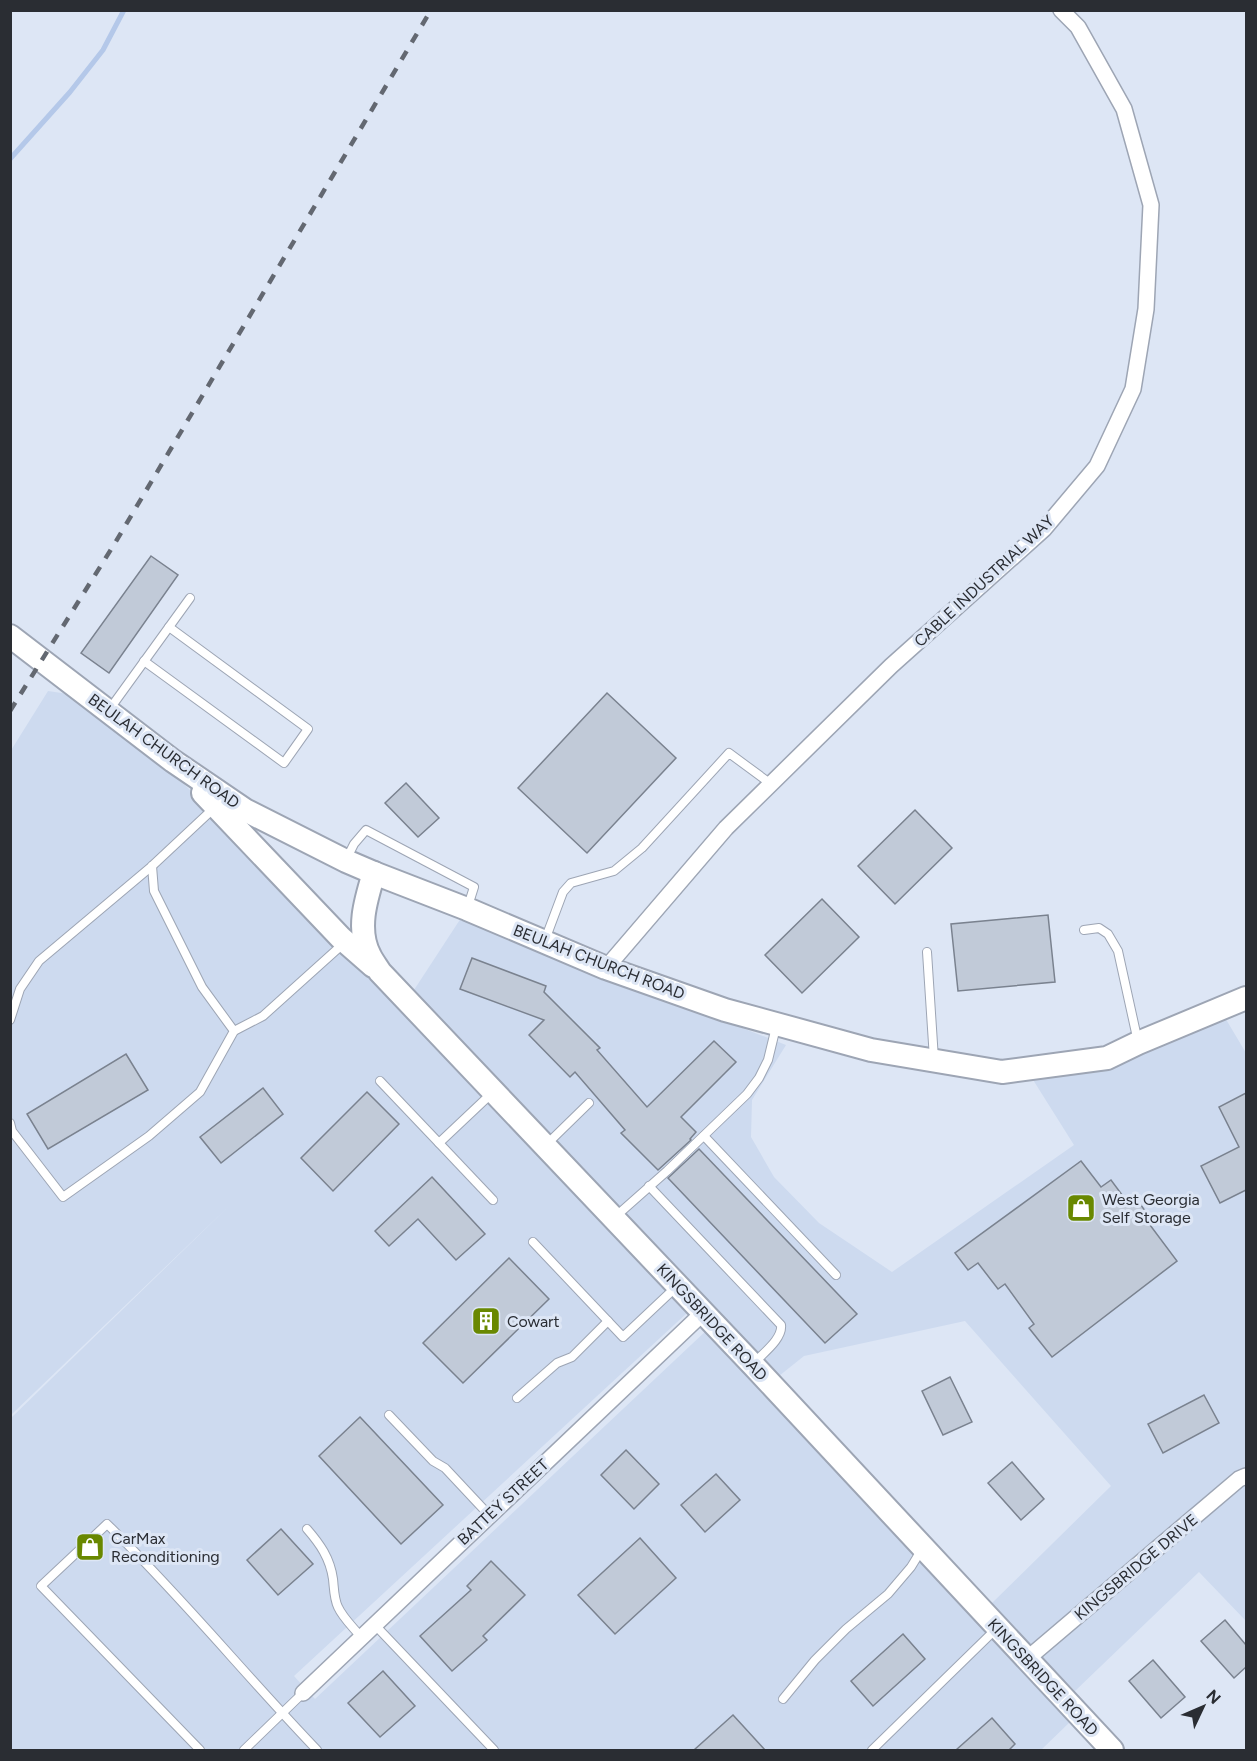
<svg xmlns="http://www.w3.org/2000/svg" width="1257" height="1761" viewBox="0 0 1257 1761" font-family="Figtree,sans-serif">
<style>
.built{fill:#cddaef}
.lines{fill:none;stroke-linecap:round;stroke-linejoin:round}
.stream{stroke:#b4c8e9;stroke-width:5}
.building{fill:#c1cad8;stroke:#7a828f;stroke-width:1.5}
.lane-casing{stroke:#9da5b4;stroke-width:10}
.street-casing{stroke:#9da5b4;stroke-width:18}
.secondary-casing{stroke:#9da5b4;stroke-width:26}
.lane{stroke:#fff;stroke-width:8}
.street{stroke:#fff;stroke-width:15}
.secondary{stroke:#fff;stroke-width:22}
.rail{stroke:#636871;stroke-width:4.5;stroke-dasharray:10 10;stroke-linecap:butt}
.labels{text-anchor:middle;dominant-baseline:central;stroke-width:6;stroke-linejoin:round;paint-order:stroke}
.street-label{font-size:16px;fill:#2a2d33;stroke:#dde6f5}
.poi-label{font-size:16px;fill:#2a2d33;stroke:#dde6f5;text-anchor:start}
</style>
<rect width="100%" height="100%" fill="#dde6f5"/>
<g class="built">
<path d="M48,691L75,695L184,784L271,872L416,1025L687,1313L294,1676L315,1699L709,1328L1071,1721L1041,1750H11V1418L229,1206L11,1415L10,752Z"/>
<path d="M461,918L786,1045L752,1100L751,1137L774,1177L819,1223L892,1272L1074,1145L1030,1075L1224,1016L1246,1053V1621L1199,1572L1075,1691L991,1604L1111,1486L965,1321L804,1356L779,1376L414,990Z"/>
</g>
<g class="lines">
<path class="stream" d="M10,159L70,92L103,50L124,10"/>
</g>
<g class="building">
<path d="M151,556L178,575L109,673L81,653Z"/>
<path d="M607,693L676,758L587,853L518,788Z"/>
<path d="M406,783L439,818L418,837L385,803Z"/>
<path d="M915,810L952,848L895,904L858,866Z"/>
<path d="M822,899L859,937L802,993L765,955Z"/>
<path d="M1048,915L1055,982L958,991L951,924Z"/>
<path d="M472,958L546,986L544,992L600,1048L597,1050L647,1107L714,1041L736,1062L681,1117L696,1132L690,1139L691,1140L658,1170L621,1133L625,1130L575,1072L570,1077L529,1035L544,1020L460,989Z"/>
<path d="M126,1054L148,1090L48,1149L27,1114Z"/>
<path d="M263,1088L283,1114L221,1163L200,1137Z"/>
<path d="M367,1092L399,1124L333,1191L301,1158Z"/>
<path d="M1246,1093V1190L1220,1203L1201,1166L1239,1147L1219,1107Z"/>
<path d="M699,1149L857,1314L825,1343L668,1178Z"/>
<path d="M1081,1161L1101,1187L1111,1180L1131,1207L1138,1201L1151,1219L1147,1221L1177,1261L1052,1357L1029,1328L1034,1324L1005,1284L998,1289L978,1263L968,1270L955,1253Z"/>
<path d="M432,1177L485,1234L456,1260L418,1219L389,1246L375,1231Z"/>
<path d="M509,1258L549,1299L463,1383L423,1343Z"/>
<path d="M950,1377L972,1422L943,1435L922,1391Z"/>
<path d="M1204,1395L1219,1423L1163,1453L1148,1424Z"/>
<path d="M360,1417L443,1505L401,1544L319,1456Z"/>
<path d="M626,1450L659,1484L634,1509L601,1475Z"/>
<path d="M1012,1462L1044,1499L1021,1520L988,1483Z"/>
<path d="M716,1474L740,1500L705,1532L681,1505Z"/>
<path d="M281,1529L313,1564L278,1595L247,1560Z"/>
<path d="M640,1538L676,1578L615,1634L578,1595Z"/>
<path d="M491,1561L525,1595L483,1636L487,1640L452,1671L420,1636L471,1590L467,1586Z"/>
<path d="M1225,1620L1246,1645V1667L1234,1678L1201,1641Z"/>
<path d="M903,1634L925,1659L873,1706L851,1681Z"/>
<path d="M1153,1660L1185,1697L1161,1718L1129,1681Z"/>
<path d="M383,1671L415,1706L380,1737L348,1703Z"/>
<path d="M733,1715L765,1750H694Z"/>
<path d="M992,1718L1015,1744L1009,1750H956Z"/>
</g>
<g class="lines">
<g class="lane-casing">
<g id="lane">
<path d="M144,661L284,763L308,729L169,627"/>
<path d="M109,710L190,598"/>
<path d="M346,860L354,844L366,830L474,887L468,906"/>
<path d="M1084,930L1099,928L1108,934L1118,951L1138,1042"/>
<path d="M545,940L563,892L571,883L614,871L642,848L729,753L771,784"/>
<path d="M927,952L934,1059"/>
<path d="M10,1020L20,989L39,961L152,866L213,809"/>
<path d="M234,1031L263,1016L343,944"/>
<path d="M380,1081L439,1143L492,1093"/>
<path d="M10,1123L12,1131L63,1197L149,1136L200,1092L234,1031L202,987L154,891L152,866"/>
<path d="M704,1136L836,1275"/>
<path d="M439,1143L493,1200"/>
<path d="M547,1144L589,1103"/>
<path d="M649,1186L781,1325C783,1339 762,1354 753,1364"/>
<path d="M615,1217L667,1171L747,1094L759,1078L768,1060L776,1027"/>
<path d="M533,1242L623,1337L675,1288"/>
<path d="M517,1398L557,1363L572,1357L608,1321"/>
<path d="M389,1415L433,1461L445,1468L489,1515"/>
<path d="M307,1529C320,1544 330,1558 333,1579C334,1588 334,1599 338,1607C343,1618 353,1627 361,1637"/>
<path d="M374,1624L494,1750"/>
<path d="M783,1699L815,1660L846,1629L888,1594L911,1567L922,1549"/>
<path d="M200,1750L41,1586L107,1524C181,1596 246,1676 317,1750"/>
<path d="M244,1750L303,1693"/>
<path d="M872,1750L996,1629"/>
</g>
</g>
<g class="street-casing">
<g id="street">
<path d="M606,968L726,828L891,666L1044,529L1097,466L1133,389L1146,309L1151,205L1124,109L1078,27L1061,10"/>
<path d="M1027,1659L1239,1479L1246,1476"/>
<path d="M303,1693L704,1312"/>
</g>
</g>
<g class="secondary-casing">
<g id="secondary">
<path d="M10,636L173,761L245,810L346,861L374,873L467,909L606,968L725,1010L871,1050L1002,1072L1107,1058L1138,1043L1246,998"/>
<path d="M203,793L341,938L373,966"/>
<path d="M374,873C366,899 356,930 370,956C373,962 377,967 380,972L753,1365L1112,1750"/>
</g>
</g>
<use href="#lane" class="lane"/>
<use href="#street" class="street"/>
<use href="#secondary" class="secondary"/>
<path class="rail" d="M10,711L115,543L431,10"/>
</g>
<defs>
<g id="shop-square" transform="scale(1.5)"><rect x="-9" y="-9" width="18" height="18" rx="4" fill="#698800" stroke="#dde6f5"/><path d="M-5-2.5h2.3a2.7 3.5 0 0 1 5.4 0H5L5.5 6h-11ZM-1.5-2.5h3a1.5 2.3 0 0 0-3 0Z" fill="#fff"/></g>
<g id="building-square" transform="scale(1.5)"><rect x="-9" y="-9" width="18" height="18" rx="4" fill="#698800" stroke="#dde6f5"/><path d="M-4-6H4V6H1V3H-1V6H-4ZM-2.5-4.3h1.7v1.8h-1.7ZM.8-4.3h1.7v1.8H.8ZM-2.5-1h1.7V.8h-1.7ZM.8-1h1.7V.8H.8Z" fill="#fff"/></g>
</defs>
<g fill-rule="evenodd">
<use href="#shop-square" x="1081" y="1208"/>
<use href="#building-square" x="486" y="1321"/>
<use href="#shop-square" x="90" y="1547"/>
</g>
<g class="labels">
<g class="street-label">
<text transform="translate(984 581) rotate(-43)">CABLE INDUSTRIAL WAY</text>
<text transform="translate(164 751) rotate(36)">BEULAH CHURCH ROAD</text>
<text transform="translate(599 962) rotate(21)">BEULAH CHURCH ROAD</text>
<text transform="translate(712 1322) rotate(47)">KINGSBRIDGE ROAD</text>
<text transform="translate(503 1502) rotate(-43)">BATTEY STREET</text>
<text transform="translate(1136 1567) rotate(-40)">KINGSBRIDGE DRIVE</text>
<text transform="translate(1043 1677) rotate(47)">KINGSBRIDGE ROAD</text>
</g>
<g class="poi-label">
<text x="1102" y="1199">West Georgia<tspan x="1102" dy="18">Self Storage</tspan></text>
<text x="507" y="1321">Cowart</text>
<text x="111" y="1538">CarMax<tspan x="111" dy="18">Reconditioning</tspan></text>
</g>
</g>
<rect width="1257" height="1761" fill="none" stroke="#2a2d33" stroke-width="24"/>
<g transform="translate(1203 1707) rotate(46)" stroke="#dde6f5" stroke-width="4.5" paint-order="stroke">
<path d="M0-4.5L10 22L0 15L-10 22Z" fill="#2a2d33"/>
<text y="-9" font-size="16" font-weight="bold" text-anchor="middle" fill="#2a2d33">N</text>
</g>
</svg>
